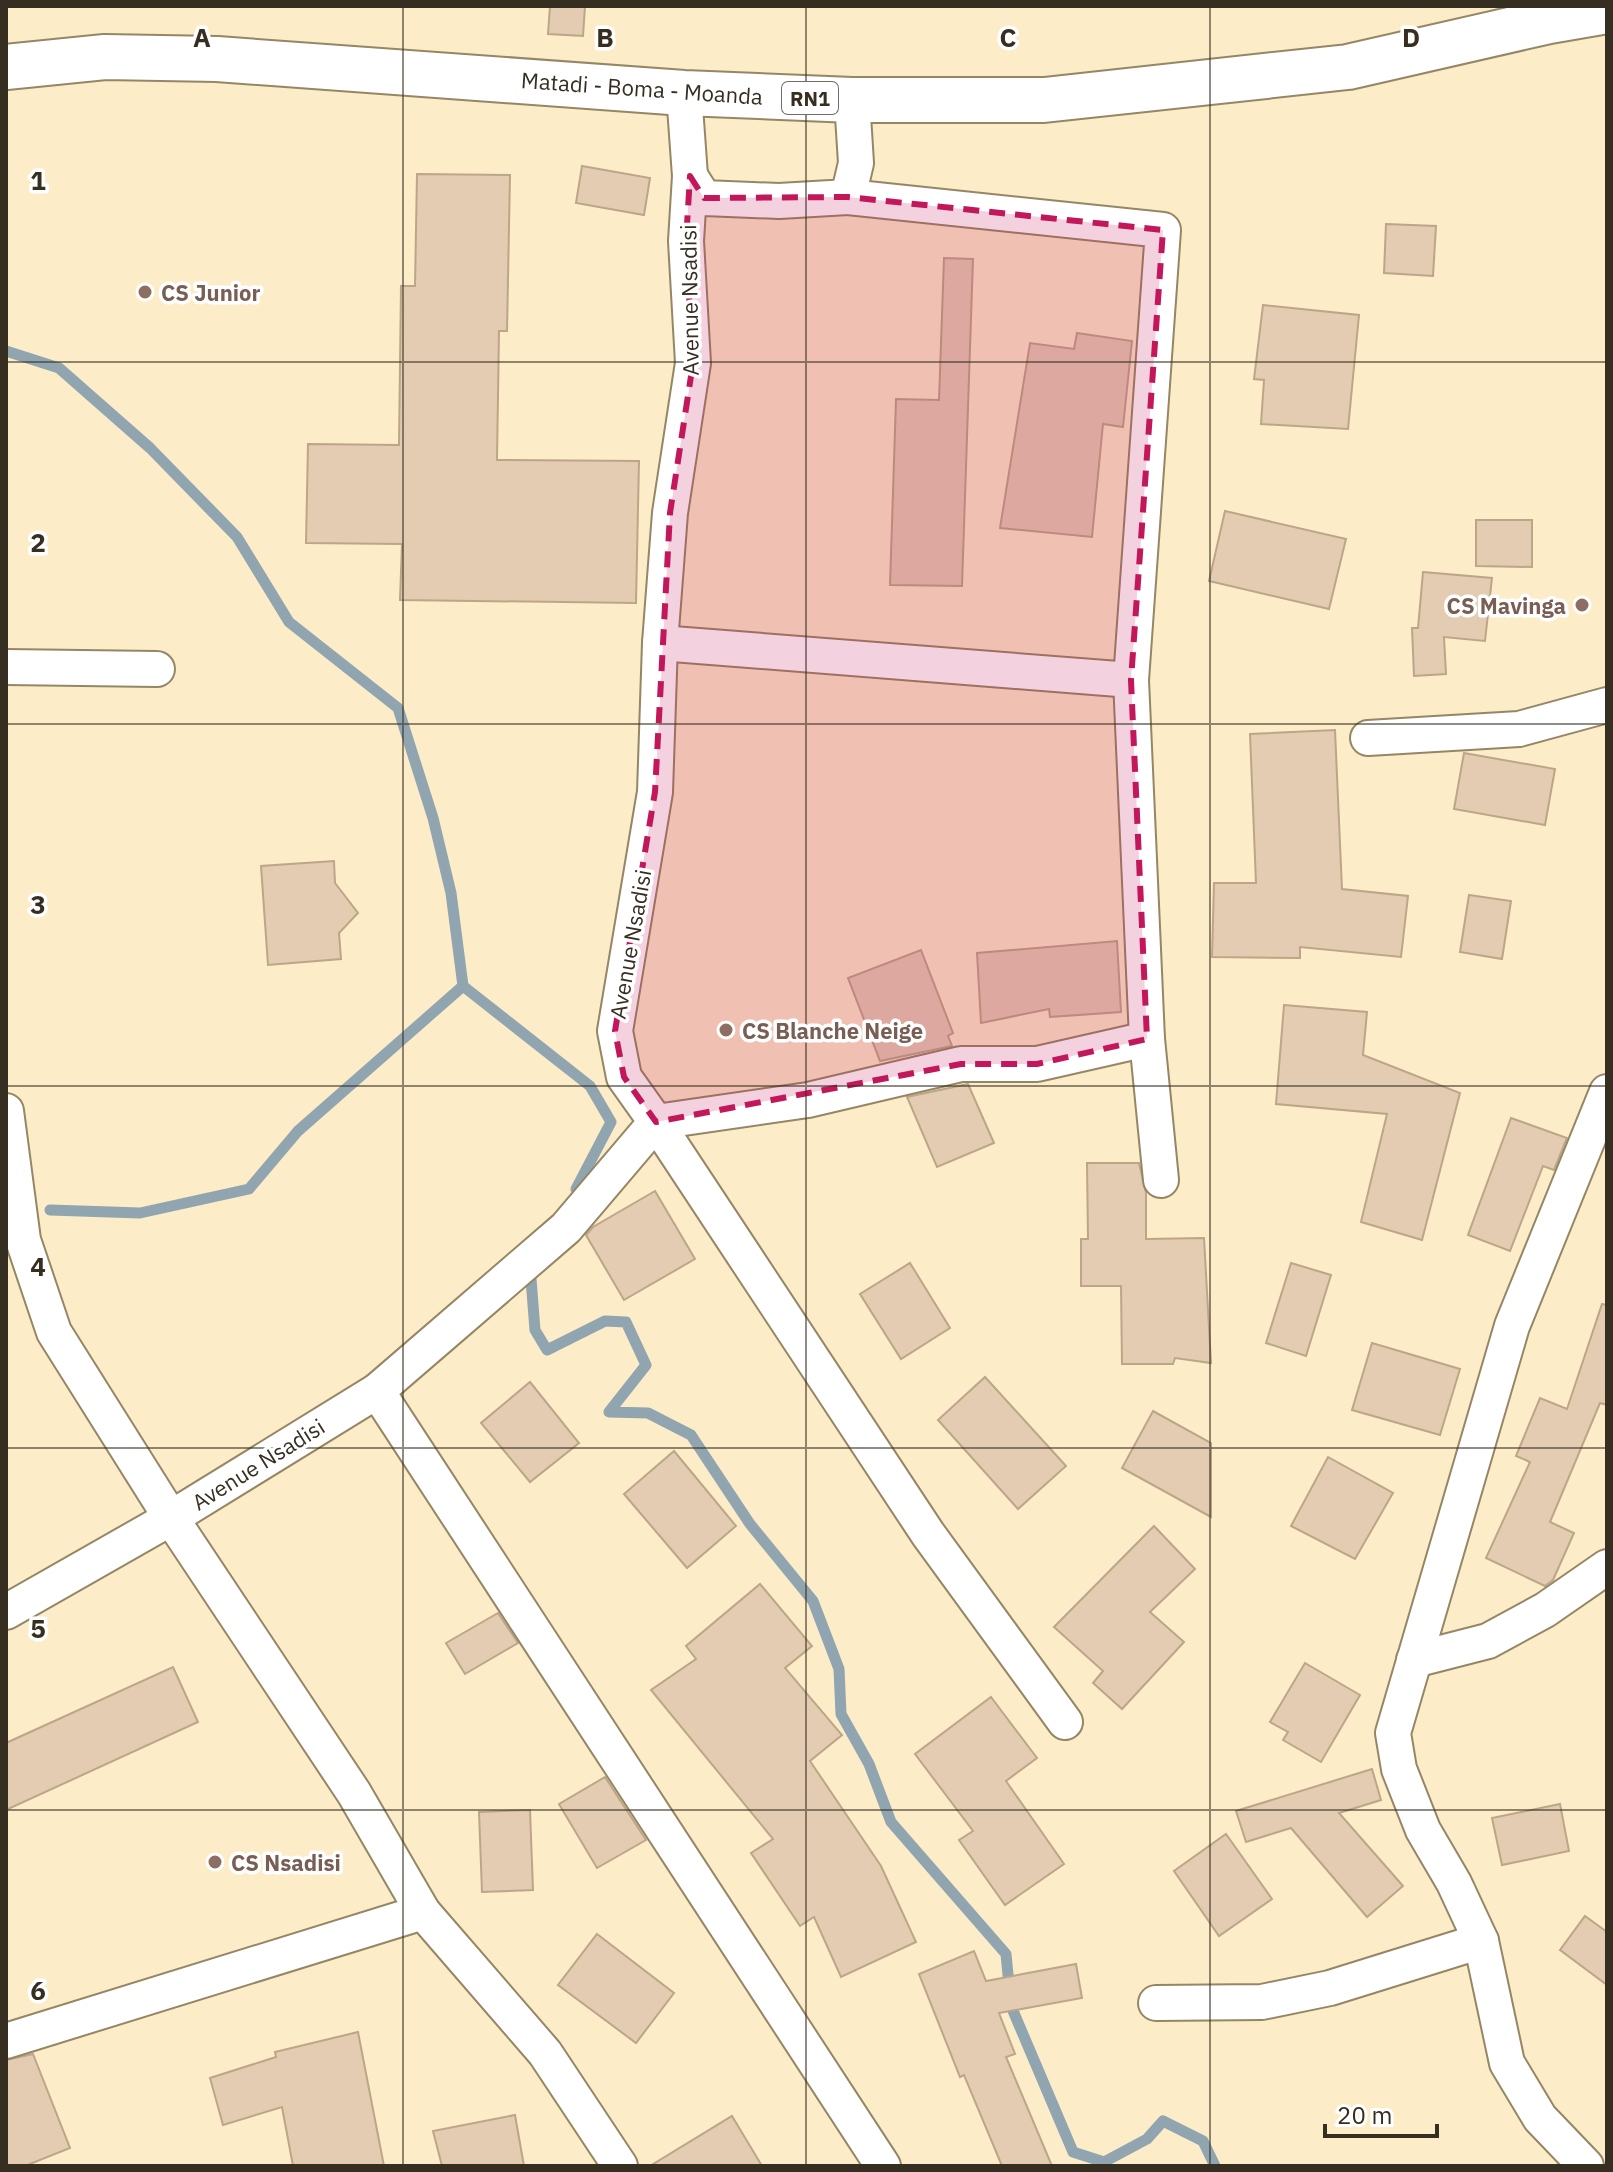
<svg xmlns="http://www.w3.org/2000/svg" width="1613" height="2172" viewBox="0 0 1613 2172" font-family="'IBM Plex Sans',sans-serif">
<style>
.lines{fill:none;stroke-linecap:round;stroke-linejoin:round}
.stream{stroke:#90a5af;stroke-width:11}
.building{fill:#e3ccb1;stroke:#bda588;stroke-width:2}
.minor-casing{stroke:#958665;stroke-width:38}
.trunk-casing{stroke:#958665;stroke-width:48}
.minor{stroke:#fff;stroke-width:34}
.trunk{stroke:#fff;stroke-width:44}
.marked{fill:#c2185b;fill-opacity:0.2;stroke:#c2185b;stroke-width:6;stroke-dasharray:16 10;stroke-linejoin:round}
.grid{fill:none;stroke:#352e21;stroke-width:2;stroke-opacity:0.55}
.education-dot{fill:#8d6e63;stroke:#fff;stroke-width:3}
.labels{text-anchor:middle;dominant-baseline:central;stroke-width:7;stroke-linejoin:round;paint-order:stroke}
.shield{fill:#fff;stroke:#726d64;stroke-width:2}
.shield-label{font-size:20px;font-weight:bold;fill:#352e21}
.street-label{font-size:22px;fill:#352e21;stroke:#fff}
.education-label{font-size:22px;font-weight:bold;fill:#785e54;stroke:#fff;text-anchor:start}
.grid-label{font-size:26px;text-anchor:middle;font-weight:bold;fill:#352e21;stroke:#fff;stroke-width:7;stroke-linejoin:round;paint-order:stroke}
</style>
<rect width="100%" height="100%" fill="#fcecc8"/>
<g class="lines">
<g class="stream">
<path d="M6,351L59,368L150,448L237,537L289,622L398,708L433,818L451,893L463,986L298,1131L249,1189L140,1213L50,1210"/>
<path d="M463,986L590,1086L611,1122L576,1189"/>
<path d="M531,1279L535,1330L547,1350L605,1321L626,1322L646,1365L609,1412L648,1413L691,1435L750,1524L813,1601L839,1669L841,1714L869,1764L891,1822L1006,1954L1011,2006L1073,2152L1104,2162L1147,2139L1163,2121L1203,2141L1215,2166"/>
</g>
</g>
<g class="building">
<path d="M550,6H585L583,36L548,34Z"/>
<path d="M582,166L650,178L644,215L576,203Z"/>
<path d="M417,174L510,175L507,331H499L497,460L639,461L636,603L400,600L402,544L306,543L308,444L399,445L401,286H415Z"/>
<path d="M1386,224L1436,226L1433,276L1384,273Z"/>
<path d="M944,258L973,259L962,586L890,585L896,399L939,400Z"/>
<path d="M1263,305L1359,315L1348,429L1261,424L1264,380L1254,379Z"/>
<path d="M1077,333L1132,341L1123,427L1103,424L1092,537L1000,528L1030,343L1074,349Z"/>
<path d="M1225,511L1346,539L1329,609L1209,581Z"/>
<path d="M1476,520H1532V567L1476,566Z"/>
<path d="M1423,572L1492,578L1485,641L1444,637L1446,674L1414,676L1412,628H1418Z"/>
<path d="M1335,730L1342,889L1408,896L1401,957L1300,947V958L1212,957L1214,883H1256L1250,734Z"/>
<path d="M1464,753L1555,769L1545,825L1454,809Z"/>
<path d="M334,861L335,883L358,913L339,933L341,959L268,965L261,866Z"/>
<path d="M1469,895L1511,901L1502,959L1460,952Z"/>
<path d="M1117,941L1121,1012L1050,1017L1049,1009L981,1023L977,953Z"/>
<path d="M921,950L953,1033L948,1036L952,1046L880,1061L848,978Z"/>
<path d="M1284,1005L1367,1012L1363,1055L1460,1093L1422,1240L1361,1222L1387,1114L1276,1104Z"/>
<path d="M968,1084L994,1143L937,1167L907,1097Z"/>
<path d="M1511,1118L1567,1138L1554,1170L1543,1166L1510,1251L1468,1235Z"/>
<path d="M1087,1163H1139L1146,1193V1239L1204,1238L1211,1363L1175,1358L1173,1364H1122L1121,1286H1081V1239H1088Z"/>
<path d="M655,1191L695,1259L624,1300L586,1235L593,1227Z"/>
<path d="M910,1263L950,1328L901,1359L860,1294Z"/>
<path d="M1291,1263L1331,1275L1306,1356L1266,1343Z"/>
<path d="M1602,1304L1607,1305V1405L1600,1403L1550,1522L1574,1533L1553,1580L1545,1586L1486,1558L1530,1462L1516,1456L1540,1398L1567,1409Z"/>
<path d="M1372,1343L1460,1369L1440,1435L1352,1410Z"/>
<path d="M985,1377L1066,1466L1018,1509L938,1420Z"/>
<path d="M530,1382L579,1443L530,1482L481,1423Z"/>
<path d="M1153,1411L1211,1443V1517L1122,1468Z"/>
<path d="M674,1451L736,1526L687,1568L624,1494Z"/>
<path d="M1328,1457L1393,1493L1355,1559L1291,1526Z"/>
<path d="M1154,1526L1195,1569L1150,1612L1184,1642L1122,1709L1093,1683L1103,1671L1054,1627Z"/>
<path d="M760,1584L812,1646L785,1668L842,1735L810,1761L881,1866L916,1942L841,1977L814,1917L800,1926L751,1853L773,1839L651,1690L696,1659L686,1646Z"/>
<path d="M498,1613L518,1643L465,1674L446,1643Z"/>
<path d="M1305,1663L1360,1695L1321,1762L1283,1740L1288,1732L1270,1722Z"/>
<path d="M173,1667L198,1722L6,1810V1743Z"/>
<path d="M991,1697L1037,1758L1006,1781L1064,1864L1005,1905L959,1840L973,1831L915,1754Z"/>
<path d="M1372,1769L1381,1800L1339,1813L1403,1886L1367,1917L1291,1828L1246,1842L1236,1811Z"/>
<path d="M605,1777L646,1840L597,1868L559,1804Z"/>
<path d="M1560,1804L1569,1851L1502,1865L1492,1818Z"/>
<path d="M530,1810L533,1890L482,1892L479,1812Z"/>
<path d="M1226,1834L1272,1899L1219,1936L1174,1871Z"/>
<path d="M1585,1916L1607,1932V1985L1560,1950Z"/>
<path d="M597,1934L674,1993L636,2043L558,1985Z"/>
<path d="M974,1951L986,1981L1076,1964L1082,1998L999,2013L1015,2054L1006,2057L1052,2166H1002L964,2075L960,2077L919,1974Z"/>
<path d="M358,2032L384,2166H293L282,2107L223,2125L210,2078L276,2057L275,2052Z"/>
<path d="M33,2054L70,2148L25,2166H6V2060Z"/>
<path d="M515,2115L524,2166H442L433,2131Z"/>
<path d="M732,2116L762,2166H650Z"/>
</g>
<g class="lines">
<g class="minor-casing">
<g id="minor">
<path d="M684,93L690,176"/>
<path d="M848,197L1163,230L1131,680L1147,1039L1161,1180"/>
<path d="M660,643L1131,680"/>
<path d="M6,667L157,669"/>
<path d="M1368,738L1519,729L1607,705"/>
<path d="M6,1111L23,1240L54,1332L171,1518L354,1793L423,1912L545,2053L620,2166"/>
<path d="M377,1391L883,2166"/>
<path d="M6,1612L171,1518L377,1391L566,1228L656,1122L624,1077L615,1031L655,792L660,643L670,513L693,363L686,241L690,176L704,198L779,201L848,197L856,163L852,100"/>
<path d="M1414,1660L1488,1641L1545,1610L1607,1567"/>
<path d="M1065,1722L928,1534L656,1122L808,1100L961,1064H1037L1147,1039"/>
<path d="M1156,2003L1262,2002L1330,1988L1481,1941"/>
<path d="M6,2041L423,1912"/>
<path d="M1586,2166L1540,2118L1507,2063L1481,1941L1454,1883L1423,1830L1399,1769L1393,1733L1512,1326L1607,1092"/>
</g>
</g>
<g class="trunk-casing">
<path id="trunk" d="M6,67L105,57L217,59L684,93L852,100H1044L1348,67L1549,21L1607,11"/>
</g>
<use href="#minor" class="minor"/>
<use href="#trunk" class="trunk"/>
</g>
<path class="marked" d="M690,176L704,198L848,197L1163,230L1131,680L1147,1039L1037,1064H961L656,1122L624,1077L615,1031L655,792L670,513L693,363L686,241Z"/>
<path class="grid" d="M403,6V2166M806,6V2166M1210,6V2166M6,362H1607M6,724H1607M6,1086H1607M6,1448H1607M6,1810H1607"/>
<g class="education-dot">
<circle cx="145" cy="292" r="8"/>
<circle cx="1582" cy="605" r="8"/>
<circle cx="726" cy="1030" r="8"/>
<circle cx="215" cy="1862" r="8"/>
</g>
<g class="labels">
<rect class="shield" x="782" y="82" width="56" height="32" rx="6"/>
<g class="shield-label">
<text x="810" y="98">RN1</text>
</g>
<g class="street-label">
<text transform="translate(642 88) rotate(4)">Matadi - Boma - Moanda</text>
<text transform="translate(689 300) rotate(-91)">Avenue Nsadisi</text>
<text transform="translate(630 944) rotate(-80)">Avenue Nsadisi</text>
<text transform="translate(258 1464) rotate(-32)">Avenue Nsadisi</text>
</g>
<g class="education-label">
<text x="161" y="292">CS Junior</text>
<text x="1566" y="605" text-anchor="end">CS Mavinga</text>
<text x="742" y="1030">CS Blanche Neige</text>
<text x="231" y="1862">CS Nsadisi</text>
</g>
</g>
<g class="grid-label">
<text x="202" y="47">A</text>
<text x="605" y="47">B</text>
<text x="1008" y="47">C</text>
<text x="1411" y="47">D</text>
<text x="38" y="190">1</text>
<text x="38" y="552">2</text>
<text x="38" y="914">3</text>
<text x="38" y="1276">4</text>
<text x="38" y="1638">5</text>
<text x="38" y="2000">6</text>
</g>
<rect width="1613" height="2172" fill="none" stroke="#352e21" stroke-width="16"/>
<path d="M1325 2124v12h112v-12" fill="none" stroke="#352e21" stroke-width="4"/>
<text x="1337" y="2124" font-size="24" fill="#352e21" stroke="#ffffff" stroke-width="6" paint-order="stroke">20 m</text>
</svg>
